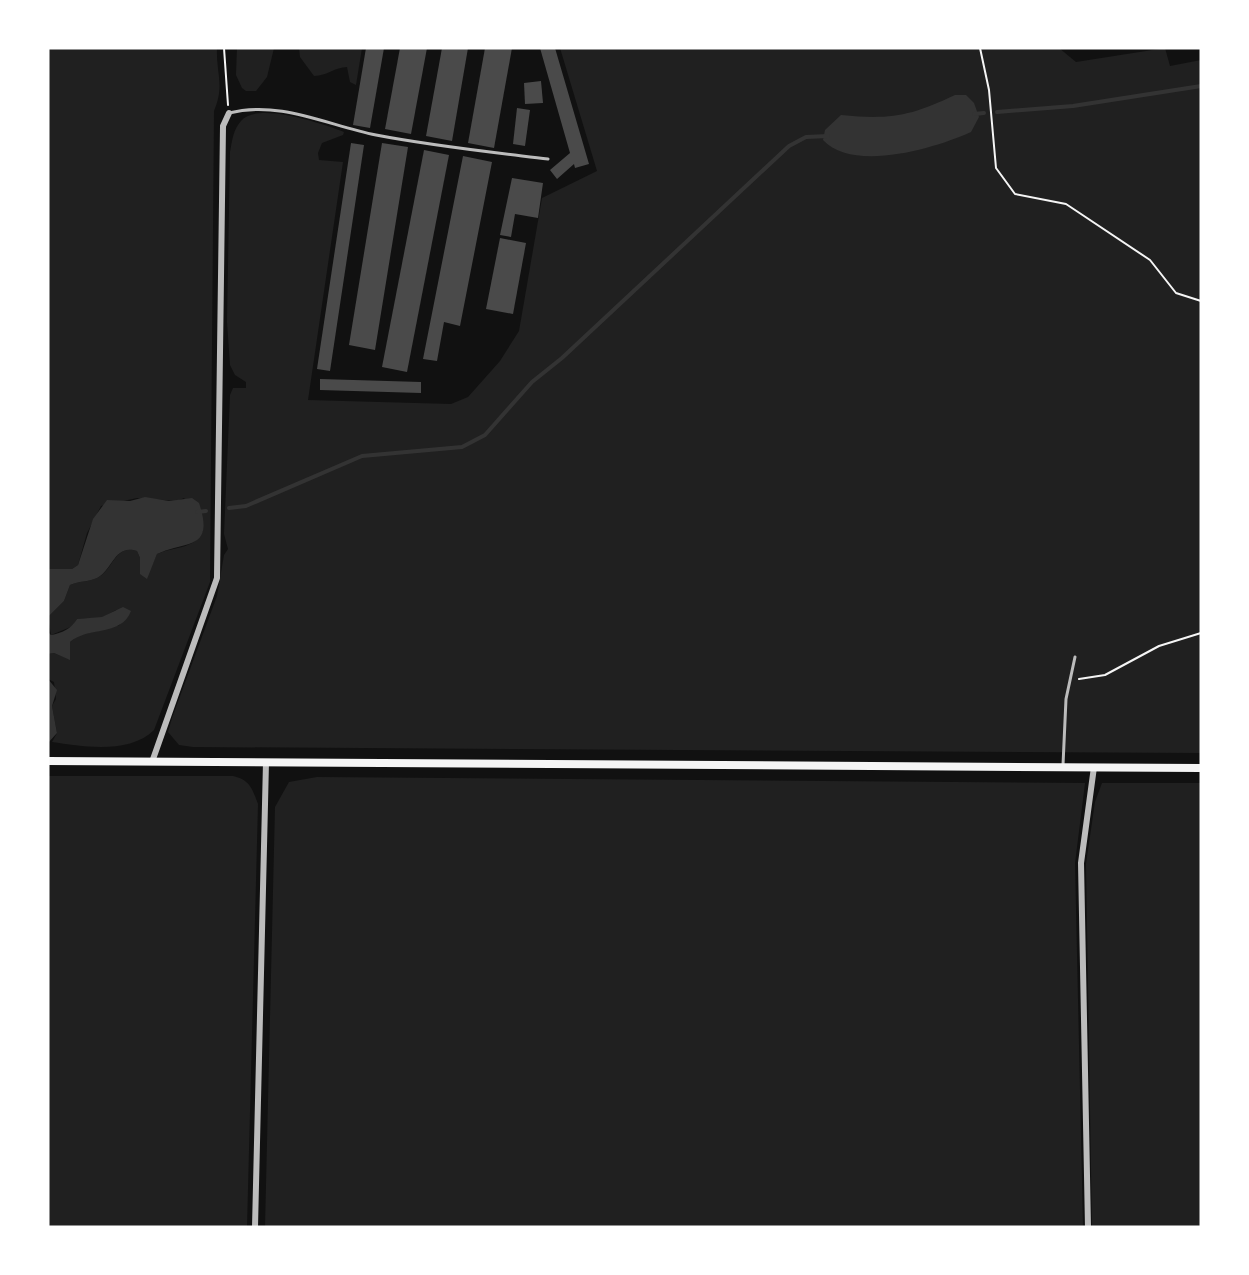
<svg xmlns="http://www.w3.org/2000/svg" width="1249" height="1275" viewBox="0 0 1249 1275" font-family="Spectral,serif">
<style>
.green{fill:#202020}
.water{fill:#333}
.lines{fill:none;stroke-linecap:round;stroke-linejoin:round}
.stream{stroke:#333;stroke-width:4}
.building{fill:#4a4a4a}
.path{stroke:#f5f5f5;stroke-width:2}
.service{stroke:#bcbcbc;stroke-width:3}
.minor{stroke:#bcbcbc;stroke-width:6}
.secondary{stroke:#f5f5f5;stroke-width:8}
</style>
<rect width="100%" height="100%" fill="#111"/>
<g class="green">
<path d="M48,48H217C216,74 225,85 214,111L210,582L154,730C130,754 84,747 52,742L57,733L52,706L56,699L54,682L48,679V654L54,653L69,659L70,642L77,636L120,625L116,610L102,618L77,619L73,626L51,635L48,617L64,601L70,585C79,581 88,582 97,578C114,570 114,544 137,551L140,558V574L150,570L157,554C175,546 193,550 203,531L184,498L177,501L137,498L101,506L87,533L78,565L72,569H48Z"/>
<path d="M237,48H274L267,77L256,91H246L242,88L236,75Z"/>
<path d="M299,48H362L356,85L350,82L347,67C335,67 327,76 314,76L300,57Z"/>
<path d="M560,48H1059L1076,62L1165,48L1170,66L1201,60V753L193,747L179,745L168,732L172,718L217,596L224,555L228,549L224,534L230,395L233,388H246V382L235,375L230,365L227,322L230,152C232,141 233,130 241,121C258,101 323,124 344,132L343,135L322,143L318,153L319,160L343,162L308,400L451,404L468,397L500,361L519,331L542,198L597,171Z"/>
<path d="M48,776H233C250,780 252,788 258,804L247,1227H48Z"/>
<path d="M317,777L1085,783L1075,863L1083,1227H265L275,807L289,782Z"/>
<path d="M1102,783H1201V1227H1092L1086,864L1095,802Z"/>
</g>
<g class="water">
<path d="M955,95H966L974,103L979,117L971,132C936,148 853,173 823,140L825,130L841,115C890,120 911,116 955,95Z"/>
<path d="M145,497L169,501L192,498L199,503C215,551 186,540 157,554L147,579L140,574V558L137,551C114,544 113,570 97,578C88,582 79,581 70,585L64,601L48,617V569H72L78,565L93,519L107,500L130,501Z"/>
<path d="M123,607L131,611C121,637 88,626 70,642V660L54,653L48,654V632L51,635C62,633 71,629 77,619L102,617Z"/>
<path d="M48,679L57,690L52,706L57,733L48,743Z"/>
</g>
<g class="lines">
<g class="stream">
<path d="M997,112L1073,106L1201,86"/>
<path d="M974,114L984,113"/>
<path d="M229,508L246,506L362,456L462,447L485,435L532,382L562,358L789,146L806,137L828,136"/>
<path d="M197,512L206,511"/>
</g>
</g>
<g class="building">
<path d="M366,48H384L370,128L353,125Z"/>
<path d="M400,48H427L411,134L385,129Z"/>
<path d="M442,48H468L452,141L426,136Z"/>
<path d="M485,48H512L494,148L468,143Z"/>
<path d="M540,48H555L589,164L575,168L574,164L557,179L550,170L570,153Z"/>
<path d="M541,81L543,103L525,104L524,83Z"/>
<path d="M517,108L530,110L525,146L513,144Z"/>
<path d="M351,143L364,145L330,371L317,369Z"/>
<path d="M382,143L408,147L375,350L349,345Z"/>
<path d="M424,150L449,155L407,372L382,367Z"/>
<path d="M463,156L492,162L460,326L444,322L437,361L423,359Z"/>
<path d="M512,178L543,183L538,218L515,214L511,237L500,235Z"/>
<path d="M500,238L526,243L513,314L486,309Z"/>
<path d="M320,379L421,382V393L320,390Z"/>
</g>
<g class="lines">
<g class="path">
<path d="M224,48L228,105"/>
<path d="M980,48L989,90L996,168L1015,194L1066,204L1150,260L1176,293L1201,301"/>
<path d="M1079,679L1105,675L1159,646L1201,633"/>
</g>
<g class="service">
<path d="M229,113C279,100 327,125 376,135C433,146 490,152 548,159"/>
<path d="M1063,765L1066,699L1075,657"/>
</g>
<g class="minor">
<path d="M152,762L217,578L223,126L229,113"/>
<path d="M255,1227L266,762"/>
<path d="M1088,1227L1081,863L1094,767"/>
</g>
<path class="secondary" d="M48,761L1201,768"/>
</g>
<rect width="1249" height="1275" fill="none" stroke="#ffffff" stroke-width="99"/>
</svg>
